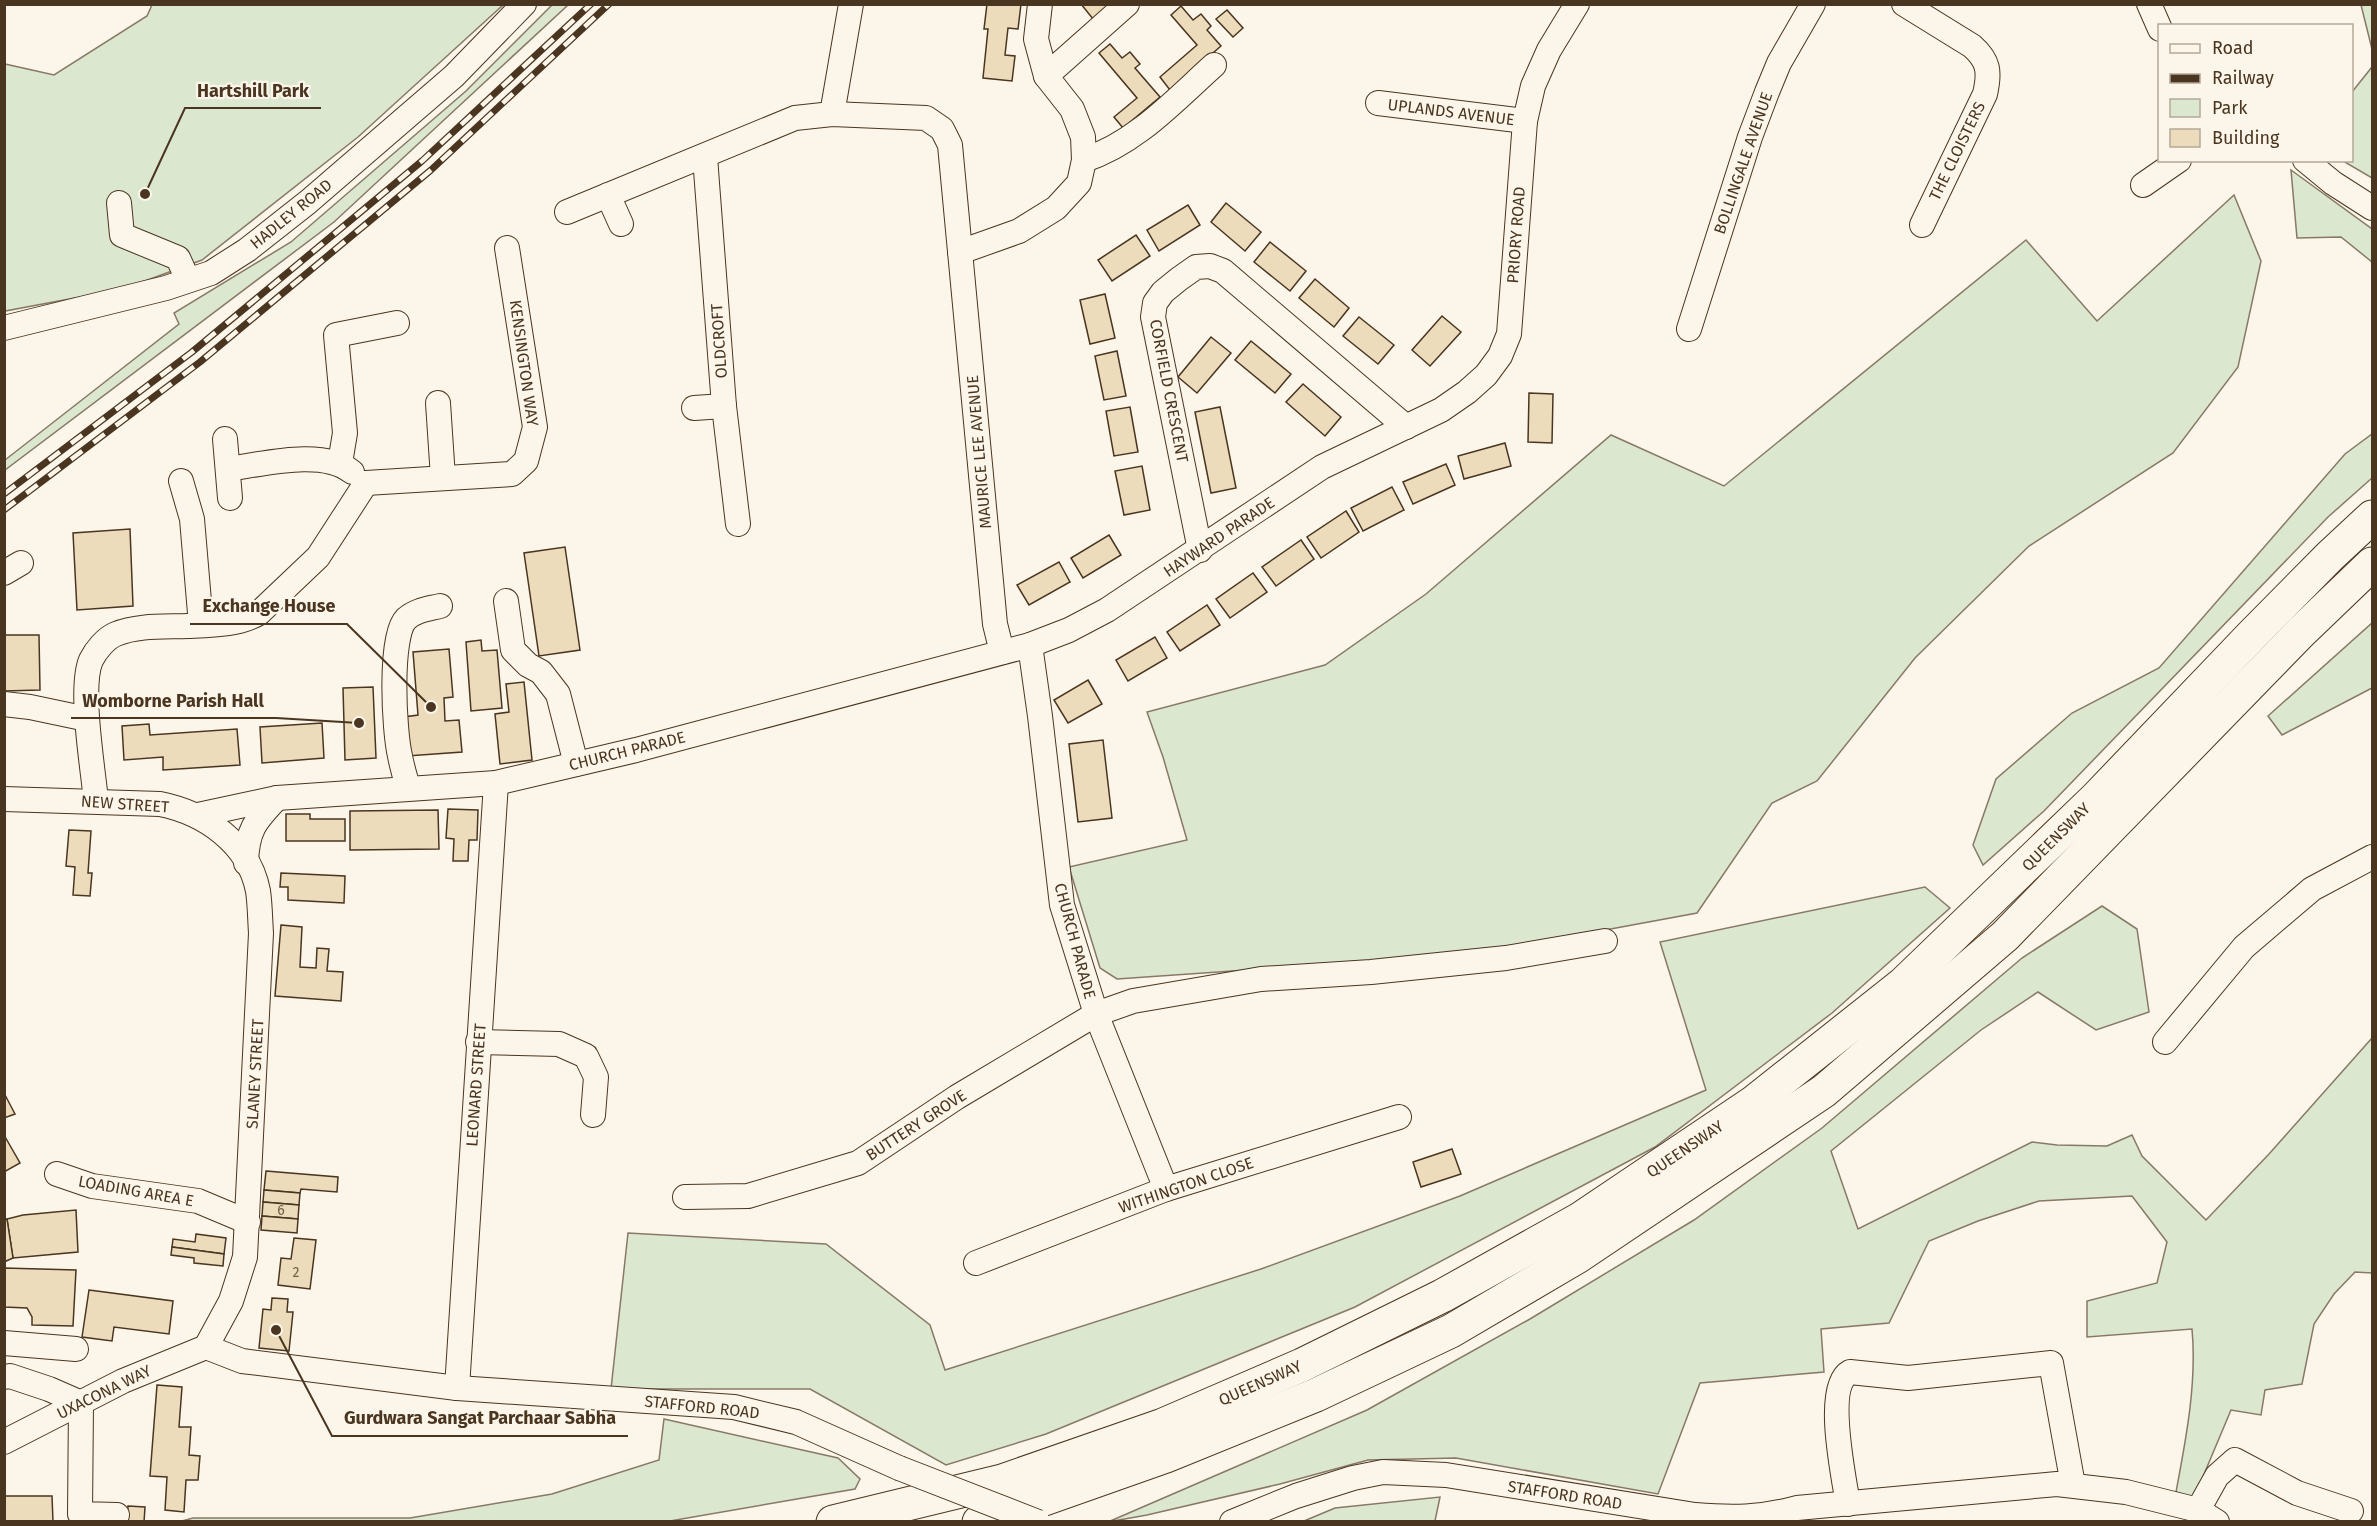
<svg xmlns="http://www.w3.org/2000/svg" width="2377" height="1526" viewBox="0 0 2377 1526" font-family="'Fira Sans',sans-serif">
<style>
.green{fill:#dce7d0;stroke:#887966;stroke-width:1.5}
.building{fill:#ecdcbc;stroke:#4a3520;stroke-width:1.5}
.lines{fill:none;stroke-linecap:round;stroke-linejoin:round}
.minor-casing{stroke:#4a3520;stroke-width:26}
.highway-casing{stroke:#4a3520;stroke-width:35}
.minor{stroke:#fbf6e9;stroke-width:24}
.highway{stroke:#fbf6e9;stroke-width:33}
.rail-casing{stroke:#4a3520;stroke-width:7}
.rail{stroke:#fbf6e9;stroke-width:4.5;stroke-dasharray:14;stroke-linecap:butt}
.minor-bridge-casing{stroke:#4a3520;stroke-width:26;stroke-linecap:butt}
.minor-bridge{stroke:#fbf6e9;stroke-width:24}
.labels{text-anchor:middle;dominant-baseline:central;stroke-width:4.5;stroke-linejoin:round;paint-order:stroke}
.number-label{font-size:14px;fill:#725f47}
.street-label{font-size:16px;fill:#4a3520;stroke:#fbf6e9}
.leader{fill:none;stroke:#4a3520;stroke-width:2}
.callout-dot{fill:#4a3520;stroke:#fbf6e9;stroke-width:2}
.callout-label{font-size:18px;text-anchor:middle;font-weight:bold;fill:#4a3520;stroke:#fbf6e9;stroke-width:4.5;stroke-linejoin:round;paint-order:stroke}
</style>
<rect width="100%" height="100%" fill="#fbf6e9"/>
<g class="green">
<path d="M152,5H503L358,137L202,260L123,289L5,311V64L54,75L147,16Z"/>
<path d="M552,5H568L334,222L5,470V460L179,324L174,313L291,242L466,91Z"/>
<path d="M2361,5H2372V49Z"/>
<path d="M2372,67V178L2343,161L2352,160V92Z"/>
<path d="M2291,170L2372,229V262L2341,237L2297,238Z"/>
<path d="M2234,195L2261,261L2238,367L2173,453L2029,546L1915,658L1817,781L1772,803L1697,913L1476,954L1117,979L1100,968L1069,867L1187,840L1163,757L1147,712L1325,665L1426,594L1611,435L1724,486L2026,240L2097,321Z"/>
<path d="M2372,434V478L2328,517L2044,811L1983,865L1973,845L1996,779L2072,713L2159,668L2345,454Z"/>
<path d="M2372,623V688L2282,735L2268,716Z"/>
<path d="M1925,887L1950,908L1832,1013L1655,1147L1355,1307L1046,1434L946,1465L810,1389H611L628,1233L826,1244L930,1325L945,1370L1261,1269L1460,1196L1706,1090L1660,942Z"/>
<path d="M2102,906L2137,929L2149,1012L2096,1030L2038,992L1981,1030L1831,1151L1858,1229L2032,1142L2057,1145L2107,1146L2132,1135L2142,1156L2206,1220L2269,1154L2372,1038V1273L2355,1272L2334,1294L2314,1324L2302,1384L2265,1390L2261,1415L2231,1410L2194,1498L2176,1492C2186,1439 2197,1383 2192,1329L2087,1337V1301L2157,1283L2167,1242L2132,1196L2039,1201L1978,1221L1929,1241L1889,1323L1821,1329L1824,1372L1700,1383L1658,1494L1456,1458L1368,1460L1280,1484L1147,1515L1108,1522L1367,1410L1530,1319L1694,1220L1822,1128L2022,958Z"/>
<path d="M664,1419L838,1458L860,1479L855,1489L670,1521H182L193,1518H410L552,1494L659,1460Z"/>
<path d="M1440,1497L1435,1521H1304L1335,1508Z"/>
</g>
<g class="building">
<path d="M987,4H1021L1018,29L1008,28L1005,55L1015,56L1012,81L983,78L988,29H984Z"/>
<path d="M1081,4H1120L1097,24Z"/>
<path d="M1181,6L1193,20L1201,14L1211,26L1207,30L1221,46L1170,90L1160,77L1197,45L1171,15Z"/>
<path d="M1227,10L1243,28L1233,37L1216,19Z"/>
<path d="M1110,44L1122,58L1130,52L1140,64L1135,68L1160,97L1123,128L1114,117L1137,98L1099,53Z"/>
<path d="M1226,203L1261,232L1245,251L1211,222Z"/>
<path d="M1188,205L1200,225L1159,251L1147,230Z"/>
<path d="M1136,235L1150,256L1112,281L1098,260Z"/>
<path d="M1270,242L1306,271L1290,291L1254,262Z"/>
<path d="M1315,279L1349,308L1334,327L1299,298Z"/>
<path d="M1105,294L1115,338L1090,344L1080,300Z"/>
<path d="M1442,316L1461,332L1430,366L1412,350Z"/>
<path d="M1359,317L1394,345L1378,364L1343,336Z"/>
<path d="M1211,337L1231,353L1197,393L1178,377Z"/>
<path d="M1251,341L1291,374L1275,393L1235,360Z"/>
<path d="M1117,351L1126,396L1104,400L1095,356Z"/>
<path d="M1303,384L1341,417L1325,436L1286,402Z"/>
<path d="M1529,393L1553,394L1552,443L1528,442Z"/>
<path d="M1130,407L1138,452L1114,456L1106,411Z"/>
<path d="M1220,407L1236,488L1211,493L1195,412Z"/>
<path d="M1505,443L1511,466L1464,479L1458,456Z"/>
<path d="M1446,464L1455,485L1413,504L1403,482Z"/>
<path d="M1142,466L1150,510L1124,515L1115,471Z"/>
<path d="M1392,487L1404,510L1363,531L1351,508Z"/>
<path d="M1346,511L1359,532L1321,558L1307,537Z"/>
<path d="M130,529L133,606L77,610L73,533Z"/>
<path d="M1109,535L1121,555L1083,578L1071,558Z"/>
<path d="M1301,540L1314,559L1276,586L1262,567Z"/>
<path d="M565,547L580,650L539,656L524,553Z"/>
<path d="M1059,562L1070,582L1029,605L1017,585Z"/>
<path d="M1253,573L1267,592L1230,618L1216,599Z"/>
<path d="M1207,605L1220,625L1180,651L1167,632Z"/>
<path d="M4,635H39L40,690L4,691Z"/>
<path d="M1155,637L1167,658L1128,681L1116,660Z"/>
<path d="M481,640L482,651L497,650L502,708L471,711L466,642Z"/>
<path d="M449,649L453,697L444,698L445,721L459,720L462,752L407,756L404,717L418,715L413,652Z"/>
<path d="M1088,680L1102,704L1068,723L1054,700Z"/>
<path d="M524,682L532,760L500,764L495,714L509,712L506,684Z"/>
<path d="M373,687L376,758L345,760L343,688Z"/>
<path d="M322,723L324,758L262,763L260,727Z"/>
<path d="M149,724L150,735L237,729L240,765L163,770V757L124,760L122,726Z"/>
<path d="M1103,740L1112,818L1078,822L1069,744Z"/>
<path d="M448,809L478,810L477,840H469L468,861H453L454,839L446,838Z"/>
<path d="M438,810L439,849L350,850V811Z"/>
<path d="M286,814H310V819H345V841H286Z"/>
<path d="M69,830L91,831L88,873H92L90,896L73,895L75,867L66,866Z"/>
<path d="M281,873L345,876L344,903L288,900V887H280Z"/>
<path d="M281,925L302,927L300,967L316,968L317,948L329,949L327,971L343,972L341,1001L275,996Z"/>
<path d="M4,1093L15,1114L4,1118Z"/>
<path d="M4,1135L20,1163L4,1172Z"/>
<path d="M1452,1149L1461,1174L1421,1187L1413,1162Z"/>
<path d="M266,1171L338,1177L337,1192L301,1189L300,1193L264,1190Z"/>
<path d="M264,1190L300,1193L299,1205L263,1202Z"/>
<path d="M263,1202L299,1205L298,1219L262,1216Z"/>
<path d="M76,1210L78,1252L13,1258L7,1219L23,1215Z"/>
<path d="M262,1216L298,1219L297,1233L261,1230Z"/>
<path d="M7,1219L13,1258L4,1262V1220Z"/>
<path d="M196,1234L226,1238L224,1254L172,1247L173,1239L195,1242Z"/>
<path d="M294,1238L316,1240L310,1289L278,1285L281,1258L291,1259Z"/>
<path d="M172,1247L224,1254L223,1266L194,1263V1258L171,1255Z"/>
<path d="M4,1268L76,1270L73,1326L32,1325V1317L27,1308L4,1307Z"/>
<path d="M89,1290L173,1301L169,1334L114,1327L112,1341L82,1337Z"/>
<path d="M272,1298L288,1299L287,1312H293L289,1351L259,1348L263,1309L271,1310Z"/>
<path d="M157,1385L182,1387L179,1427H191L189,1455L200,1456L198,1480H186L184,1512L165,1510L167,1477L150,1476Z"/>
<path d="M4,1496H52L53,1522H4Z"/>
<path d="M128,1506L145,1507L144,1522H127Z"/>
</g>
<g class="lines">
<g class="minor-casing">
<g id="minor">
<path d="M1904,4L1972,46C1989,61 1990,72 1985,94L1922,225"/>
<path d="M2149,4L2160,29"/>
<path d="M1046,76L1127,4"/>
<path d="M1378,103L1525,121"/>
<path d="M832,114L851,4"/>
<path d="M705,157L724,406L738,524"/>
<path d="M1084,160C1135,144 1175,100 1214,65"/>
<path d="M2305,160L2333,183L2372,208"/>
<path d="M2143,185L2179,160"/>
<path d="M608,195L621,224"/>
<path d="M119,203L122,235L178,258L188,280"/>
<path d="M567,212L795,118L832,114L926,118L942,129L950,145L995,624L1002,652"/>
<path d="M960,252L1019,231L1056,208L1079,183L1084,160L1083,137L1072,109L1046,76L1036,39L1040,4"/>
<path d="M4,328L166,288L211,273L247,250L308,202L454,76L524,4"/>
<path d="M1689,329L1750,137L1767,92L1779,63L1813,4"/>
<path d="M438,403L443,478"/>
<path d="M694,408L724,406"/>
<path d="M225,439L230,498"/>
<path d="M340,463L345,433L336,335L397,323"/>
<path d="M228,469C263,464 324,448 352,472"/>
<path d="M181,481L192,519L201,625"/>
<path d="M366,483L512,474L526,461L535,427L507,248"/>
<path d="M1200,550L1153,317L1155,303L1163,292L1179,279L1196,267L1210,266L1223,271L1406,427"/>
<path d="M4,573L21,563"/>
<path d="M506,601L513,650L528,665L541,672L558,694L576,764"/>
<path d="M1030,645L1040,716L1062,905L1096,1014L1166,1189"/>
<path d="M4,704L30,707L87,719"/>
<path d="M408,787C405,777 402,767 400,756C394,731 389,636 406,619C416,610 428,609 440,606"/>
<path d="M4,799L160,804C205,813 249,843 258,891C260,904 260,919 261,933L245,1257L231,1301L206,1347"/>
<path d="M96,801C93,768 79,688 91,660C96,650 106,638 116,634C138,625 165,627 188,626C212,625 239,625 259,613L318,557L366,483"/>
<path d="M198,815L277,798L496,783L636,750L1030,645L1069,630L1107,610L1322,467L1441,410L1467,392L1486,375L1500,356L1509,334L1525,121L1533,86L1549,50L1577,4"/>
<path d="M246,863C247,830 255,821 277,798"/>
<path d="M478,1042L559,1044L586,1056L596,1077L593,1115"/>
<path d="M2165,1042L2244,947L2312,889L2372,857"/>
<path d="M57,1174L92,1186L198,1201L248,1222"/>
<path d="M685,1197L748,1196L858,1163L957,1097L1096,1014L1133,1001L1261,979L1371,972L1506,958L1605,941"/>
<path d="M976,1263L1166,1189L1399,1117"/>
<path d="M4,1343L76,1349"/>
<path d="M206,1347L242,1361L457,1388L734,1407L796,1422L899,1468"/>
<path d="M4,1377L10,1376L49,1389L81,1403L80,1514L117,1515"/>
<path d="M457,1388L496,783"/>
<path d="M4,1442L123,1381L206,1347"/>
<path d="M1848,1504C1844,1478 1824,1386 1850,1372L1908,1378L2051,1363L2073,1485"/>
<path d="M2198,1510L2217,1476L2235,1460L2297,1493L2351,1511"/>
<path d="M1232,1522L1296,1496L1353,1478L1383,1472L1446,1475L1695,1515C1732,1518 1760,1518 1797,1508L2057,1484L2126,1492L2198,1510L2217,1522"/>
</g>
</g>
<g class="highway-casing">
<g id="highway">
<path d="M833,1522L1002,1481L1163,1425L1302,1365L1442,1296L1580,1219L1754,1102L1903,984L2096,798L2252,635L2330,556L2372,517"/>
<path d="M979,1522L1166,1456L1316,1395L1451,1331L1577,1257L1824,1091L2005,936L2301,632L2372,564"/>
</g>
</g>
<use href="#minor" class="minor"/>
<use href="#highway" class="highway"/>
<g class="rail-casing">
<g id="rail">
<path d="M4,494L192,352L422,161L591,4"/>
<path d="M4,510L200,362L431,170L609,4"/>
</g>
</g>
<use href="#rail" class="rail"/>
<g class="minor-bridge-casing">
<path id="minor-bridge" d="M899,1468L1038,1522"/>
</g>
<use href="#minor-bridge" class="minor-bridge"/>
</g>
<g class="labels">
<g class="number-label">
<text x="281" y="1210">6</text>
<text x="296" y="1272">2</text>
</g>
<g class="street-label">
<text transform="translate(1451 112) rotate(7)">UPLANDS AVENUE</text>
<text transform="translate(1957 151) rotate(-64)">THE CLOISTERS</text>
<text transform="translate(1743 163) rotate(-71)">BOLLINGALE AVENUE</text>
<text transform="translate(291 214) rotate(-39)">HADLEY ROAD</text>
<text transform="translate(1516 235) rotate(-86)">PRIORY ROAD</text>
<text transform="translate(719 341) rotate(-94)">OLDCROFT</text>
<text transform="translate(524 363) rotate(82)">KENSINGTON WAY</text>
<text transform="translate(1169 391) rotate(79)">CORFIELD CRESCENT</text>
<text transform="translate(979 452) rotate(-95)">MAURICE LEE AVENUE</text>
<text transform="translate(1219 537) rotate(-34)">HAYWARD PARADE</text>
<text transform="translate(627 751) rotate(-14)">CHURCH PARADE</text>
<text transform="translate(125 804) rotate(4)">NEW STREET</text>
<text transform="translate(2056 837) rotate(-45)">QUEENSWAY</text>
<text transform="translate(1075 941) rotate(75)">CHURCH PARADE</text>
<text transform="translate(255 1074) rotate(-87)">SLANEY STREET</text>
<text transform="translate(476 1085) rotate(-86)">LEONARD STREET</text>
<text transform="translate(916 1125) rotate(-33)">BUTTERY GROVE</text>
<text transform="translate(1685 1149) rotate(-34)">QUEENSWAY</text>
<text transform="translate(1186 1185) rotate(-19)">WITHINGTON CLOSE</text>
<text transform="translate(136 1191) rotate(10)">LOADING AREA E</text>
<text transform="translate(1260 1383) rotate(-24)">QUEENSWAY</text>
<text transform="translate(104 1392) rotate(-26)">UXACONA WAY</text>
<text transform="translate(702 1407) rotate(6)">STAFFORD ROAD</text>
<text transform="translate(1565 1495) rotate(9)">STAFFORD ROAD</text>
</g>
</g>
<path class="leader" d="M145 194L185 108H321M431 707L347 624H190M359 723L276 718H71M276 1330L332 1436H628"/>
<g class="callout-dot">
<circle cx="145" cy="194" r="6"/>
<circle cx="431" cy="707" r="6"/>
<circle cx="359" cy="723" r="6"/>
<circle cx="276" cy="1330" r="6"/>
</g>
<g class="callout-label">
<text x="253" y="97">Hartshill Park</text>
<text x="269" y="612">Exchange House</text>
<text x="173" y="707">Womborne Parish Hall</text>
<text x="480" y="1424">Gurdwara Sangat Parchaar Sabha</text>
</g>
<rect width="2377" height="1526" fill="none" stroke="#4a3520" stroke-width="12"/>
<rect x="2158" y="24" width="195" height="138" fill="#fbf6e9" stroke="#b4a999" stroke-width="1.5"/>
<rect x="2170" y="44" width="30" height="9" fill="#fbf6e9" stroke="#b4a999" stroke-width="1.5"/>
<text x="2212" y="54" font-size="18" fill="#4a3520">Road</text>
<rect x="2170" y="74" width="30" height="9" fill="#4a3520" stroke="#b4a999" stroke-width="1.5"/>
<text x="2212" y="84" font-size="18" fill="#4a3520">Railway</text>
<rect x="2170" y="99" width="30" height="18" fill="#dce7d0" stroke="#b4a999" stroke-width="1.5"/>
<text x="2212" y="114" font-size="18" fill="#4a3520">Park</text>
<rect x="2170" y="129" width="30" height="18" fill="#ecdcbc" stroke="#b4a999" stroke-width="1.5"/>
<text x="2212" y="144" font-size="18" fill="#4a3520">Building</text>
</svg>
